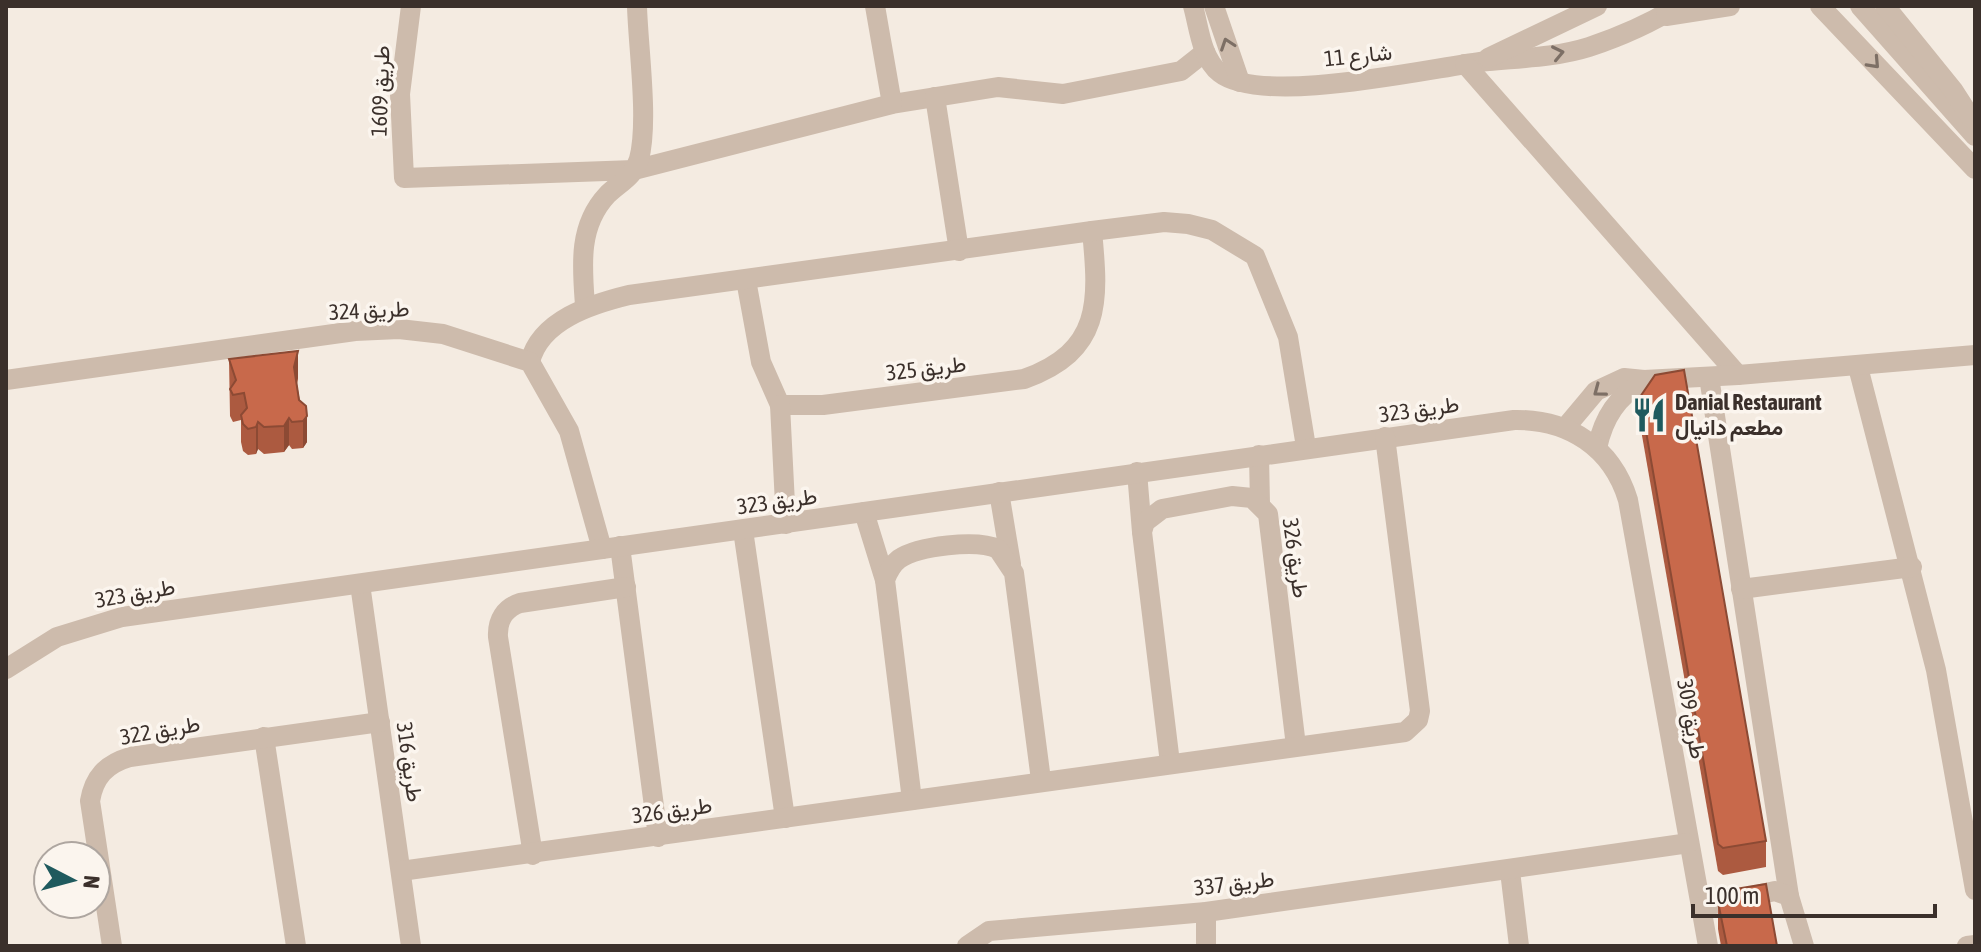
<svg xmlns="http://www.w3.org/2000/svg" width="1981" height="952" viewBox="0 0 1981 952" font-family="'Asap Condensed',Vazirmatn,sans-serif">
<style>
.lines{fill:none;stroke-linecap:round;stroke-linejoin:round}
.minor{stroke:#cdbbac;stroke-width:20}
.wall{fill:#ac5a40}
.shaded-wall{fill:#8c4a34}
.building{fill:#c8694b;stroke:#8c4a34;stroke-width:2}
.oneway{stroke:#7d6f65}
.labels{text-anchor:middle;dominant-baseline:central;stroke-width:7;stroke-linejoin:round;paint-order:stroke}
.street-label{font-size:22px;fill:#3b302b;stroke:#fbf5ee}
.poi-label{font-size:22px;font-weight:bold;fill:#3b302b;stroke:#fbf5ee;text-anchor:start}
</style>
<rect width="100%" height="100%" fill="#f4ebe1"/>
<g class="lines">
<g class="minor">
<path d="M411,6L400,94L404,178L634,170L892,104L998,87L1063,94L1181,71L1205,52"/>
<path d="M875,6L892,104"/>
<path d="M1193,6C1199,27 1201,58 1220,73C1262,106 1426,69 1480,62C1516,58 1554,58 1589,47C1619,37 1651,23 1678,6"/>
<path d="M1214,6L1240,82"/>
<path d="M1820,6L1975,169"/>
<path d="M1860,6L1975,136"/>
<path d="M1885,6L1953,90L1971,118"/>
<path d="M1666,16L1730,6"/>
<path d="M1488,58L1597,6"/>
<path d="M1465,64L1738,375"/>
<path d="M935,97L959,251"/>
<path d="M746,280L761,362L780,405H823L1024,379C1102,351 1099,302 1092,231"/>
<path d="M585,305C582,266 578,226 607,195C619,183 634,177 639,159C649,122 638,46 637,6"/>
<path d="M530,362C540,320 592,304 629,295L1092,231L1164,222L1188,224L1212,230L1255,256L1288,337L1306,447"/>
<path d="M1858,367L1936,670L1975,890"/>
<path d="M1709,377L1789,896"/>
<path d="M6,380L355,331L399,329L443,334L530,362L569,431L602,549"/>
<path d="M780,405L786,524"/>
<path d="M1565,428L1596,391L1624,378L1644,380L1738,375L1975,355"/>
<path d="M1597,448C1604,416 1617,398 1644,380"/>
<path d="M1259,455L1260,504"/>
<path d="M1137,472L1142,532"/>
<path d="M999,492L1011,564"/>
<path d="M864,512L885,580"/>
<path d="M743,530L785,818"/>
<path d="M620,546L658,837"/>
<path d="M360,584L411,946"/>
<path d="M1741,589L1912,567"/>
<path d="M6,669L57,637L122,617L1514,420C1568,419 1612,447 1628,500L1708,946"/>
<path d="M264,737L296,946"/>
<path d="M1170,763L1142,532L1145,522L1162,509L1232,496L1252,498L1268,514L1296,746"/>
<path d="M912,800L885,580C888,572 891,565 899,559C918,546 977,539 998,549L1014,573L1041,780"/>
<path d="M533,855L498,637C497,620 505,608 520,603L626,587"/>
<path d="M401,871L1405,732L1418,720L1420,711L1385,437"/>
<path d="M1510,871L1519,946"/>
<path d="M1701,907L1775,891L1789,896L1804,946"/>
<path d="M112,946L90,801C94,777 106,764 130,757L380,722"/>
<path d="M967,946L989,931L1206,912L1689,843"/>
<path d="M1206,946V912"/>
<path d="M1967,946L1975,945"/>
</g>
</g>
<g class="wall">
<path d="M229,359L298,378L297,384L307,442L303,448L292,449L289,445L284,452L264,454L258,449L256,454L248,455L243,451L241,442V420L233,422L230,416Z"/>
<path d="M1640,397L1766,841V867L1723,875L1718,871L1640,424Z"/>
<path d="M1718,902L1777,946H1721L1718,929Z"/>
</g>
<g class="shaded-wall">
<path d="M298,351V378L294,394V367Z"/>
<path d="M307,416V442L303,448V421Z"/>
<path d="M289,418V445L284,452V426Z"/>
<path d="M258,422V449L256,454V427Z"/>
</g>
<g class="building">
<path d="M298,351L294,367L299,400L306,406L307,416L303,421L292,422L289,418L284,426L264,427L258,422L256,427L248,429L243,424L241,415L247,408L244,393L233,395L230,389L236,380L229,359Z"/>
<path d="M1684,370L1766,841L1723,848L1718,844L1640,397L1655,375Z"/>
<path d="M1766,884L1777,946H1727L1718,902L1730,890Z"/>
</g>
<defs><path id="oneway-chevron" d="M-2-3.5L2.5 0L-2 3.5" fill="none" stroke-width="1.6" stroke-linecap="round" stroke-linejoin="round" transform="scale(2)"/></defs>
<g class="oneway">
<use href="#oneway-chevron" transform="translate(1227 44) rotate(-109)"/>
<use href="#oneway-chevron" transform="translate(1558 53) rotate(-12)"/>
<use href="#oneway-chevron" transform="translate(1874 63) rotate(47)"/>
<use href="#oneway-chevron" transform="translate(1599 391) rotate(143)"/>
</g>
<defs>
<g id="restaurant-bare" transform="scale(2.76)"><path d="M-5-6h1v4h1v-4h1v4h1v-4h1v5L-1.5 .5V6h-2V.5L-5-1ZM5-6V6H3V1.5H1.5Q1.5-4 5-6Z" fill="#1f5a5e" stroke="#fbf5ee" stroke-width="2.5" paint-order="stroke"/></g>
</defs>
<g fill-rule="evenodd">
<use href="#restaurant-bare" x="1649" y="415"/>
</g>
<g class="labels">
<g class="street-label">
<text transform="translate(1358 55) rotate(-6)">شارع 11</text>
<text transform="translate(380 91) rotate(-88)">طريق 1609</text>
<text transform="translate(369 310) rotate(-3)">طريق 324</text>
<text transform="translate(926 368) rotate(-7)">طريق 325</text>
<text transform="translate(1419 409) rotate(-8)">طريق 323</text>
<text transform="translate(777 501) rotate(-8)">طريق 323</text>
<text transform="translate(1296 558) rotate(82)">طريق 326</text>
<text transform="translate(135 593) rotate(-10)">طريق 323</text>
<text transform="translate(1692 719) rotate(80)">طريق 309</text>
<text transform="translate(160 730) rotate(-10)">طريق 322</text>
<text transform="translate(410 762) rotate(82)">طريق 316</text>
<text transform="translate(672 810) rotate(-8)">طريق 326</text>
<text transform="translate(1234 883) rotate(-7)">طريق 337</text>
</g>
<g class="poi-label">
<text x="1675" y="402">Danial Restaurant<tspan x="1675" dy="25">مطعم دانيال</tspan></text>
</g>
</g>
<rect width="1981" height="952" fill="none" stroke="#3b302b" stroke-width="16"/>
<g transform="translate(72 880) rotate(96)"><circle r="38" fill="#fbf5ee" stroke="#aea6a0" stroke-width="2"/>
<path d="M0-6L14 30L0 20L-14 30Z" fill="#1f5a5e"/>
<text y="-12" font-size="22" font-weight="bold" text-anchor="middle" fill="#3b302b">N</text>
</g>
<path d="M1693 904v12h242v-12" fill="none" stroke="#3b302b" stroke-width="4"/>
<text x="1705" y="904" font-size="24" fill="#3b302b" stroke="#fbf5ee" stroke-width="6" paint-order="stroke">100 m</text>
</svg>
